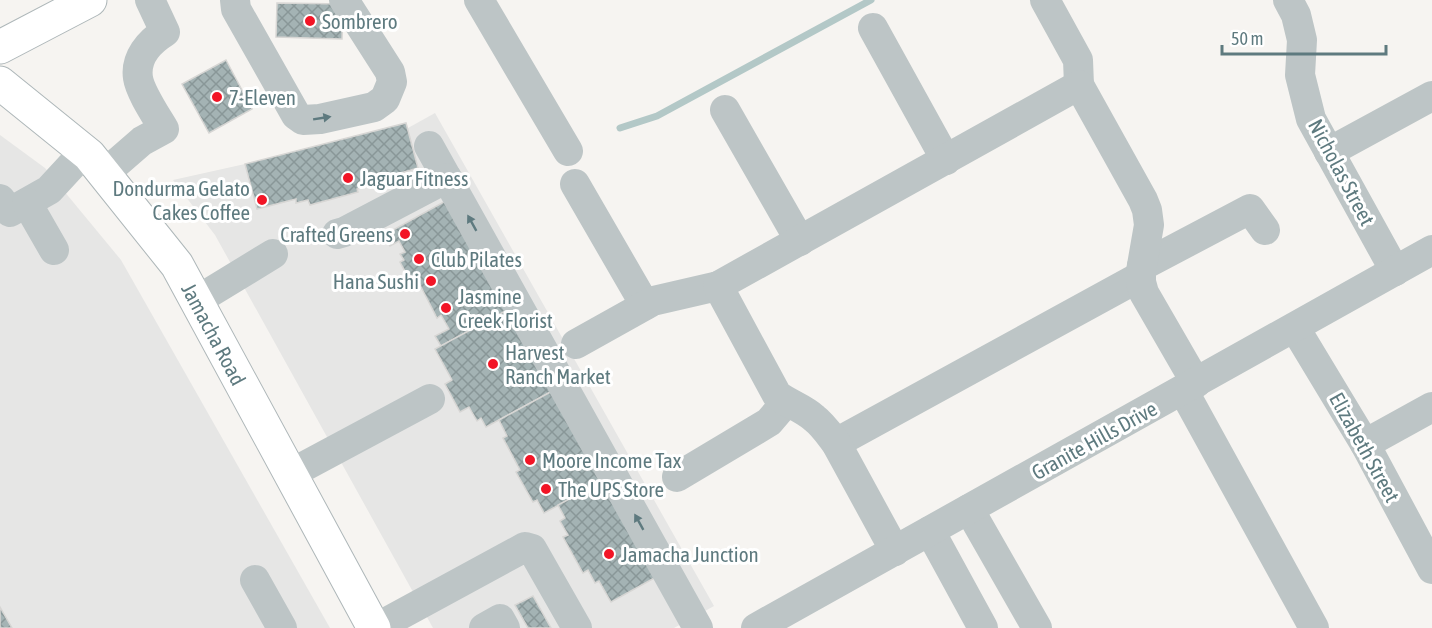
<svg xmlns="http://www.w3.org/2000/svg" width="1432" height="628" viewBox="0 0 1432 628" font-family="'Asap Condensed',sans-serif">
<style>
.built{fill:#e6e6e5}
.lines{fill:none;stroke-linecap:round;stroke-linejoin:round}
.stream{stroke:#b3c8c7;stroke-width:7}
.building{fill:url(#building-cross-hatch);stroke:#d7d6d4;stroke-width:1.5}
.major-casing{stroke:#aeb7b9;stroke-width:35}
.minor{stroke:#bdc5c6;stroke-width:30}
.major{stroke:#fff;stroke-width:33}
.oneway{fill:#5e7a7f}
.poi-dot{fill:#f21526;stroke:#fff;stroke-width:2}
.labels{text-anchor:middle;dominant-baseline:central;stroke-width:6;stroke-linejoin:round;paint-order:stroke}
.poi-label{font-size:21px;fill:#5e7a7f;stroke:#fff;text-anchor:start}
.street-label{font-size:21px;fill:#5e7a7f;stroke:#fff}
</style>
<defs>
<pattern id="building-cross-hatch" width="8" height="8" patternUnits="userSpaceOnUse" patternTransform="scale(1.5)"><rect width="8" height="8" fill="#a4b3b4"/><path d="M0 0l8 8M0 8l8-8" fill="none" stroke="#899798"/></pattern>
</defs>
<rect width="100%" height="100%" fill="#f6f4f1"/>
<g class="built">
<path d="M435,113L714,606L674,628H433L215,235L173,180L245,164L406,123L408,128Z"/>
<path d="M0,135L45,168L121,260L330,628H0Z"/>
</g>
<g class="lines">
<path class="stream" d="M620,128L657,116L871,0"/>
</g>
<g class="building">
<path d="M277,3L343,4L342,39L276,37Z"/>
<path d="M226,60L252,109L209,133L182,84Z"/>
<path d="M406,123L418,168L390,176L391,180L357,189L358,192L310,205L308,200L296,203V199L257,209L245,164Z"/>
<path d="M451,198L511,308L441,346L435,336L449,329L441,315L437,318L420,285L414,288L400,262L404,260L400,254L405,252L399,241L390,246L384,235Z"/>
<path d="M511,308L556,389L486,427L481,418L477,421L469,407L460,412L445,384L452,380L435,349Z"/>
<path d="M556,389L605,480L544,513L537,500L533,502L516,472L520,470L503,438L507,436L499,420Z"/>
<path d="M605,480L658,576L611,602L599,581L595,583L588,570L583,573L563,537L568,535L560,521L565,518L558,505Z"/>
<path d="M533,596L551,628H528L515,605Z"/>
<path d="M0,607L12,628H0Z"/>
</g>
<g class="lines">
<g class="major-casing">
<g id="major">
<path d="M0,47L90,0"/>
<path d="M0,83L89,155L177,265L374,628"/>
</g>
</g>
<g class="minor">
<path d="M235,0L236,9L296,115L303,120L320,119L374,107L385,99L392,82L390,72L344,0"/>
<path d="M479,0L568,151"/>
<path d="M1045,0L1078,60L1079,85"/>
<path d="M1288,0L1296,15L1302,40L1300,75L1311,119L1395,271"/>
<path d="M873,28L946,160"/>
<path d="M725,110L800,241"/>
<path d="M429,146L698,628"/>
<path d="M1329,152L1432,96"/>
<path d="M104,174L142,141L164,129C157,117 140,92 138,78C135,58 149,42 165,32L150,0"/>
<path d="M575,184L645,305"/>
<path d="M0,199L10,212L49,190L85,151"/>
<path d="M27,203L54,250"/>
<path d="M337,234L344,232L447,178"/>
<path d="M1142,266L1250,209L1265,230"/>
<path d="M196,301L273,254"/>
<path d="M1295,328L1365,444L1432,569"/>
<path d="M576,344L653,301L718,286"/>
<path d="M1183,390L1314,628"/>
<path d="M836,443L1141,276"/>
<path d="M1365,444L1432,407"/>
<path d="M290,474L430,399"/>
<path d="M677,477L769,422L786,402"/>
<path d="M969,509L1037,628"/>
<path d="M930,531L983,628"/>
<path d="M895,551L836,443C829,434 823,425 814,418C803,408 789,404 777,395L718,286L1079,85L1143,200L1147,210L1149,225L1141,271V282L1144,293L1196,383"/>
<path d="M255,580L282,628"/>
<path d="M376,628L525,547L532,549L577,628"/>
<path d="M484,628L500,619L505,628"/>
<path d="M756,628L1432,250"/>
</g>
<use href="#major" class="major"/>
</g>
<defs><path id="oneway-solid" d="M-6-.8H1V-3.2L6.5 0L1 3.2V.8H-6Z" transform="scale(1.5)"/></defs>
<g class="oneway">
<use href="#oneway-solid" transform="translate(322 118) rotate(-9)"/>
<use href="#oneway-solid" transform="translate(472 223) rotate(-119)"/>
<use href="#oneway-solid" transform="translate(639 522) rotate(-119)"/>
</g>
<g class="poi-dot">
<circle cx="310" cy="21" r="6"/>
<circle cx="217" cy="97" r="6"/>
<circle cx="348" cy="178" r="6"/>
<circle cx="262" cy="200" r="6"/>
<circle cx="405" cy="234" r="6"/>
<circle cx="419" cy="259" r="6"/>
<circle cx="431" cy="281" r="6"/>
<circle cx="446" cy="308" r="6"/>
<circle cx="493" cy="364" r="6"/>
<circle cx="530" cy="460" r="6"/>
<circle cx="546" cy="489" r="6"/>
<circle cx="609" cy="554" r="6"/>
</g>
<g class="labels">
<g class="poi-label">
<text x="322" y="21">Sombrero</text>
<text x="229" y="97">7-Eleven</text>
<text x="360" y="178">Jaguar Fitness</text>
<text x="250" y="188" text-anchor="end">Dondurma Gelato<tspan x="250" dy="24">Cakes Coffee</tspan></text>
<text x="393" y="234" text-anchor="end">Crafted Greens</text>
<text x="431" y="259">Club Pilates</text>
<text x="419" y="281" text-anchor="end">Hana Sushi</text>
<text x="458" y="296">Jasmine<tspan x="458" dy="24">Creek Florist</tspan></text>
<text x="505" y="352">Harvest<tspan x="505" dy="24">Ranch Market</tspan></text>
<text x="542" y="460">Moore Income Tax</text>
<text x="558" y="489">The UPS Store</text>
<text x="621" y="554">Jamacha Junction</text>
</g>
<g class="street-label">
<text transform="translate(1342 172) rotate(62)">Nicholas Street</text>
<text transform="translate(214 334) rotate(62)">Jamacha Road</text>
<text transform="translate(1094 440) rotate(-29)">Granite Hills Drive</text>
<text transform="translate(1365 447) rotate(61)">Elizabeth Street</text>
</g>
</g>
<path d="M1222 45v9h164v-9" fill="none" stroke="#5e7a7f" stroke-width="3"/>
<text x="1231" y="45" font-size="18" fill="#5e7a7f" stroke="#ffffff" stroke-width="4.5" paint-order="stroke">50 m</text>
</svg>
